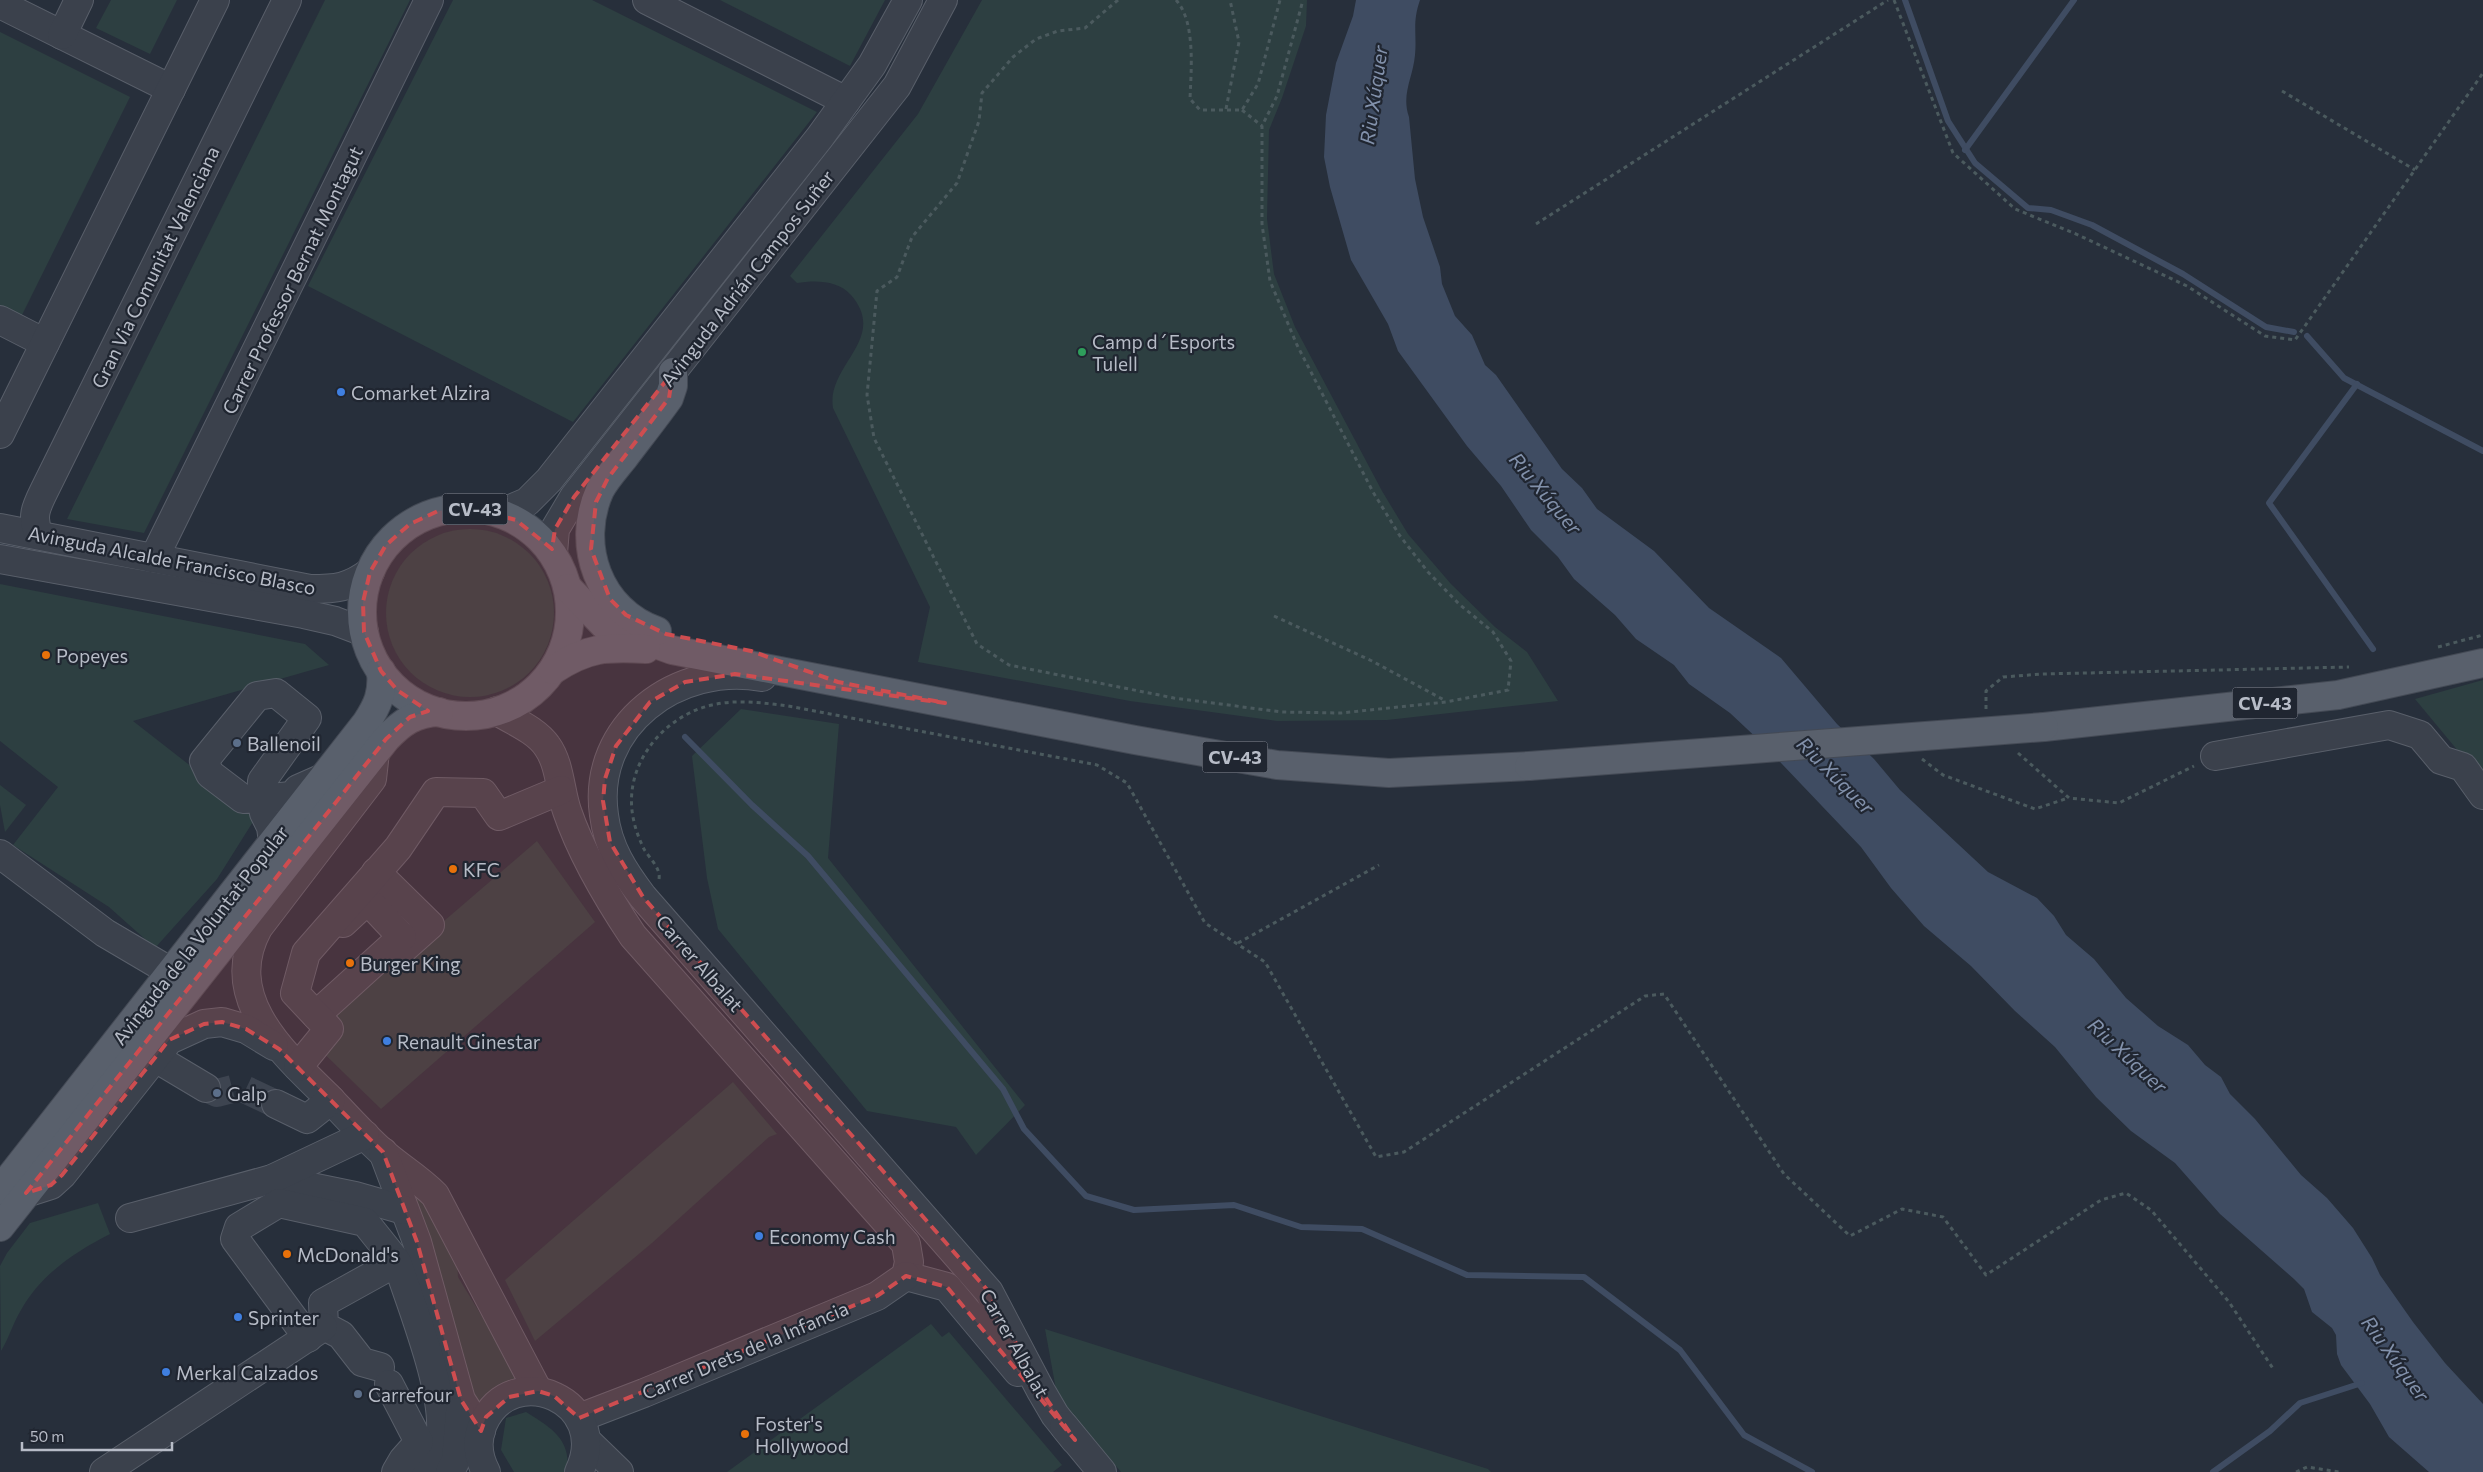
<svg xmlns="http://www.w3.org/2000/svg" width="2483" height="1472" viewBox="0 0 2483 1472" font-family="Commissioner,sans-serif">
<style>
.green{fill:#2d3f41}
.water{fill:#3f4c62}
.lines{fill:none;stroke-linecap:round;stroke-linejoin:round}
.stream{stroke:#3f4c62;stroke-width:6}
.minor-tunnel{stroke:#3d4450;stroke-width:28;stroke-dasharray:28 14;stroke-linecap:butt}
.minor-casing{stroke:#595f6a;stroke-width:30}
.major-casing{stroke:#444a55;stroke-width:30}
.path{stroke:#4b5a5e;stroke-width:3;stroke-dasharray:4 4;stroke-linecap:butt}
.minor{stroke:#3b414c;stroke-width:28}
.major{stroke:#59606c;stroke-width:28}
.major-bridge-casing{stroke:#444a55;stroke-width:30;stroke-linecap:butt}
.major-bridge{stroke:#59606c;stroke-width:28}
.marked{fill:#ce4d50;fill-opacity:0.2;stroke:#ce4d50;stroke-width:4;stroke-dasharray:10 6;stroke-linejoin:round}
.leisure-dot{fill:#2e9e5b;stroke:#202631;stroke-width:2}
.shop-dot{fill:#3f7fe0;stroke:#202631;stroke-width:2}
.food-dot{fill:#e8710a;stroke:#202631;stroke-width:2}
.service-dot{fill:#5c6f8a;stroke:#202631;stroke-width:2}
.labels{text-anchor:middle;dominant-baseline:central;stroke-width:4.5;stroke-linejoin:round;paint-order:stroke}
.shield{fill:#202631;stroke:#8a8f9a;stroke-width:1}
.shield-label{font-size:18px;font-weight:bold;fill:#b7bcc7}
.street-label{font-size:19px;fill:#b7bcc7;stroke:#202631}
.poi-label{font-size:19px;fill:#b7bcc7;stroke:#202631;text-anchor:start}
.water-label{font-size:20px;font-style:italic;fill:#8291ab;stroke:#202631}
</style>
<rect width="100%" height="100%" fill="#272f3b"/>
<g class="green">
<path d="M111,0H177L150,54L96,28Z"/>
<path d="M325,0H410L144,533L67,519Z"/>
<path d="M453,0H592L817,112L573,422L308,286Z"/>
<path d="M720,0H885L850,66Z"/>
<path d="M982,0H1307L1306,26L1282,98L1269,130L1267,219L1274,274L1295,327L1382,491L1408,534L1451,584L1495,627L1527,652L1558,701L1387,720L1277,721L1130,701L918,662L930,607L833,408C826,365 889,339 851,295C838,280 815,280 797,283L790,276L918,114Z"/>
<path d="M0,32L130,97L21,317L0,306Z"/>
<circle cx="470" cy="613" r="84"/>
<path d="M0,584L305,644L329,665L133,721L256,817L217,879L155,948L109,907L13,845L58,787L0,741Z"/>
<path d="M2483,680V781L2415,699Z"/>
<path d="M741,709L839,724L828,858L1025,1105L976,1155L956,1127L867,1111L718,929L707,878L692,756Z"/>
<path d="M0,785L26,805L5,832L0,805Z"/>
<path d="M537,841L595,922L381,1109L308,1038Z"/>
<path d="M733,1082L777,1134L769,1137L652,1243L535,1341L505,1280Z"/>
<path d="M410,1177L456,1245L458,1277L509,1361L517,1386L475,1407L400,1182Z"/>
<path d="M98,1203L110,1234C75,1252 41,1274 21,1310C13,1323 9,1338 1,1351L0,1266L7,1253L30,1223Z"/>
<path d="M931,1324L942,1337L949,1332L1062,1465L1053,1472H727Z"/>
<path d="M1045,1329L1488,1469L1491,1472H1121L1057,1395Z"/>
<path d="M526,1412C550,1427 572,1439 567,1472H514L501,1450L506,1418Z"/>
</g>
<path class="water" d="M1356,0H1420C1412,23 1417,33 1415,55C1413,78 1401,94 1409,117L1415,179L1423,217L1440,267L1442,284L1455,316L1472,335L1485,365L1496,375L1562,469L1582,488L1597,509L1654,551L1709,608L1781,658L1837,724L1874,759L1900,790L1988,872L2037,898L2054,916L2066,935L2094,959L2126,998L2158,1026L2188,1045L2205,1065L2221,1077L2230,1094L2255,1119L2301,1175L2327,1198L2353,1228L2372,1258L2380,1275L2413,1322L2445,1363L2483,1404V1472H2429L2389,1437L2370,1404L2341,1365L2337,1354L2336,1335L2332,1328L2312,1312L2304,1289L2294,1279L2220,1214L2175,1163L2131,1131L2096,1097L2055,1047L2015,1011L1971,966L1924,926L1891,888L1861,847L1762,743L1730,713L1689,684L1674,665L1636,639L1615,615L1574,579L1558,557L1531,530L1501,486L1467,446L1398,351L1388,324L1351,260L1330,187L1324,157L1326,115L1336,63L1353,16Z"/>
<g class="lines">
<g class="stream">
<path d="M1905,0L1948,121L1975,163L2028,208L2051,210L2092,225L2183,274L2266,327L2294,332"/>
<path d="M1965,150L2074,0"/>
<path d="M2307,336L2344,378L2483,451"/>
<path d="M2357,384L2269,503L2373,649"/>
<path d="M685,737L752,805L808,856L1003,1089L1024,1129L1086,1196L1134,1210L1234,1205L1301,1227L1362,1229L1467,1275L1584,1277L1680,1350L1744,1435L1812,1472"/>
<path d="M2213,1472L2270,1431L2300,1403L2362,1383"/>
</g>
<path class="minor-tunnel" d="M206,1088L217,1093L240,1087L276,1104"/>
<g class="minor-casing">
<g id="minor">
<path d="M647,0L846,101"/>
<path d="M0,4L171,89"/>
<path d="M62,35L79,0"/>
<path d="M0,320L45,343"/>
<path d="M0,434L215,0"/>
<path d="M501,513L527,502L549,480L820,137L872,65L908,0"/>
<path d="M0,528L310,589C336,589 349,588 370,572"/>
<path d="M39,535C31,517 36,507 44,491L287,0"/>
<path d="M553,553L555,529L574,497L897,86L943,0"/>
<path d="M152,558L157,552L429,0"/>
<path d="M0,559L304,614L335,621L364,632"/>
<path d="M762,677C678,662 591,725 604,815C608,848 624,872 643,897L989,1292L1041,1391L1055,1415L1075,1440"/>
<path d="M497,711C513,721 536,730 547,746C560,764 560,791 567,811C582,855 607,897 633,936L906,1244L909,1262L906,1276"/>
<path d="M375,752L372,779L258,928C220,998 283,1053 329,1098C346,1116 363,1135 382,1152C400,1168 417,1177 435,1195L538,1391"/>
<path d="M2215,756L2389,725L2420,735L2441,760L2463,767L2483,795"/>
<path d="M273,842L271,827L264,813L261,798L262,781L307,718L276,693L257,696L204,761L210,774L243,799C260,798 276,798 292,796L298,789L323,778"/>
<path d="M0,854L105,933L161,966"/>
<path d="M376,872L430,925L394,957"/>
<path d="M316,1015L402,937L370,903L358,909L343,923"/>
<path d="M154,1057L206,1088"/>
<path d="M298,1067L329,1029L295,993L306,953L398,848L436,792L483,793L499,816L561,790"/>
<path d="M276,1104L307,1119L331,1100"/>
<path d="M383,1152L417,1242L461,1400L481,1431"/>
<path d="M272,1179L355,1196L404,1210"/>
<path d="M26,1193L51,1185L62,1175L169,1040L204,1024L222,1022L246,1029L274,1046"/>
<path d="M130,1218L272,1179L365,1135"/>
<path d="M906,1276L947,1287L1018,1372"/>
<path d="M308,1338L235,1239L239,1227L279,1203L365,1222L397,1262"/>
<path d="M380,1367L362,1362L341,1335L324,1326L323,1303L397,1262C411,1305 448,1396 440,1439C437,1451 428,1461 422,1472"/>
<path d="M389,1384L419,1442L403,1460L396,1472"/>
<path d="M579,1418L644,1393L877,1296L906,1276"/>
<path d="M1064,1426L1102,1472"/>
<path d="M587,1441L619,1472"/>
<path d="M104,1472L323,1327"/>
<path d="M450,1472L456,1460L460,1412"/>
<path d="M486,1472C478,1457 476,1440 483,1424C512,1358 613,1401 579,1472"/>
</g>
</g>
<g class="major-casing">
<g id="major">
<circle cx="466" cy="612" r="104"/>
<path d="M568,588L604,625L672,650L1135,740L1277,765L1389,773L1529,766"/>
<path d="M657,631C599,611 575,545 600,490C606,479 615,469 623,459C638,439 654,419 669,398L673,386V372"/>
<path d="M553,670C588,647 606,647 646,649"/>
<path d="M2044,727L2338,695L2483,663"/>
<path d="M0,1190L366,723C378,705 383,693 381,671"/>
<path d="M0,1227L386,739C402,722 415,713 439,712"/>
</g>
</g>
<g class="path">
<path d="M1118,0L1085,28L1058,31L1036,39L1013,57L982,93L979,121L957,183L912,237L897,277L877,291L867,395L874,438L977,644L1009,665L1174,698L1282,712L1341,713L1446,702L1508,690L1511,661L1493,632L1459,604L1428,572L1400,536L1373,492L1297,345L1270,281L1262,224V126L1277,96L1303,0"/>
<path d="M1176,0C1196,22 1191,71 1190,99L1200,110H1242L1258,84L1280,0"/>
<path d="M1894,0L1953,153L2015,209L2076,234L2187,286L2265,336L2295,340L2483,73"/>
<path d="M2282,91L2415,170"/>
<path d="M1226,109L1239,42L1230,0"/>
<path d="M1242,110L1262,126"/>
<path d="M1536,224L1888,0"/>
<path d="M1274,616L1372,661L1446,701"/>
<path d="M2438,647L2483,635"/>
<path d="M1986,709V691L2003,677L2042,674L2349,667"/>
<path d="M2018,753L2069,798L2119,803L2194,766"/>
<path d="M1922,759L1943,775L2035,809L2068,798"/>
<path d="M659,879C661,868 649,858 644,849C639,839 635,828 633,817C623,765 663,716 712,705C737,699 764,703 788,706L1097,765L1127,783L1205,923L1265,962L1376,1157L1404,1152L1645,996L1664,994L1784,1174L1850,1236L1902,1209L1943,1217L1986,1275L2101,1200L2126,1193L2151,1210L2229,1302L2274,1370"/>
<path d="M1238,943L1379,865"/>
<path d="M2296,1472L2307,1467L2339,1472"/>
</g>
<use href="#minor" class="minor"/>
<use href="#major" class="major"/>
<g class="major-bridge-casing">
<path id="major-bridge" d="M1529,766L2044,727"/>
</g>
<use href="#major-bridge" class="major-bridge"/>
</g>
<path class="marked" d="M673,372L669,398L608,478L596,502L591,549L610,599L626,615L666,634L751,651L838,682L945,703L735,674L685,682L650,702L616,746L605,779L603,801L610,842L643,897L989,1292L1041,1391L1075,1440L947,1287L906,1276L877,1296L579,1418L554,1396L538,1391L509,1397L486,1417L481,1431L461,1400L417,1242L383,1152L279,1049L246,1029L222,1022L204,1024L169,1040L62,1175L51,1185L26,1193L386,739L410,717L428,711L397,690L381,671L364,632L363,602L370,572L386,545L410,524L438,511L470,508L516,520L552,549L555,529L574,497Z"/>
<circle class="leisure-dot" cx="1082" cy="352" r="5"/>
<g class="shop-dot">
<circle cx="341" cy="392" r="5"/>
<circle cx="387" cy="1041" r="5"/>
<circle cx="759" cy="1236" r="5"/>
<circle cx="238" cy="1317" r="5"/>
<circle cx="166" cy="1372" r="5"/>
</g>
<g class="food-dot">
<circle cx="46" cy="655" r="5"/>
<circle cx="453" cy="869" r="5"/>
<circle cx="350" cy="963" r="5"/>
<circle cx="287" cy="1254" r="5"/>
<circle cx="745" cy="1434" r="5"/>
</g>
<g class="service-dot">
<circle cx="237" cy="743" r="5"/>
<circle cx="217" cy="1093" r="5"/>
<circle cx="358" cy="1394" r="5"/>
</g>
<g class="labels">
<g class="shield">
<rect x="442.5" y="493.5" width="65" height="31" rx="4"/>
<rect x="2232.5" y="687.5" width="65" height="31" rx="4"/>
<rect x="1202.5" y="741.5" width="65" height="31" rx="4"/>
</g>
<g class="shield-label">
<text x="475" y="509">CV-43</text>
<text x="2265" y="703">CV-43</text>
<text x="1235" y="757">CV-43</text>
</g>
<g class="street-label">
<text transform="translate(155 267) rotate(-64)">Gran Via Comunitat Valenciana</text>
<text transform="translate(747 278) rotate(-52)">Avinguda Adrián Campos Suñer</text>
<text transform="translate(292 280) rotate(-64)">Carrer Professor Bernat Montagut</text>
<text transform="translate(172 560) rotate(11)">Avinguda Alcalde Francisco Blasco</text>
<text transform="translate(200 935) rotate(-52)">Avinguda de la Voluntat Popular</text>
<text transform="translate(700 963) rotate(49)">Carrer Albalat</text>
<text transform="translate(1015 1343) rotate(61)">Carrer Albalat</text>
<text transform="translate(745 1350) rotate(-23)">Carrer Drets de la Infancia</text>
</g>
<g class="poi-label">
<text x="1092" y="341">Camp d´Esports<tspan x="1092" dy="22">Tulell</tspan></text>
<text x="351" y="392">Comarket Alzira</text>
<text x="56" y="655">Popeyes</text>
<text x="247" y="743">Ballenoil</text>
<text x="463" y="869">KFC</text>
<text x="360" y="963">Burger King</text>
<text x="397" y="1041">Renault Ginestar</text>
<text x="227" y="1093">Galp</text>
<text x="769" y="1236">Economy Cash</text>
<text x="297" y="1254">McDonald's</text>
<text x="248" y="1317">Sprinter</text>
<text x="176" y="1372">Merkal Calzados</text>
<text x="368" y="1394">Carrefour</text>
<text x="755" y="1423">Foster's<tspan x="755" dy="22">Hollywood</tspan></text>
</g>
<g class="water-label">
<text transform="translate(1373 95) rotate(-82)">Riu Xúquer</text>
<text transform="translate(1546 493) rotate(50)">Riu Xúquer</text>
<text transform="translate(1836 775) rotate(45)">Riu Xúquer</text>
<text transform="translate(2128 1055) rotate(43)">Riu Xúquer</text>
<text transform="translate(2396 1358) rotate(54)">Riu Xúquer</text>
</g>
</g>
<path d="M22 1442v8h150v-8" fill="none" stroke="#b7bcc7" stroke-width="2.5"/>
<text x="30" y="1442" font-size="15" fill="#b7bcc7" stroke="#202631" stroke-width="4" paint-order="stroke">50 m</text>
</svg>
